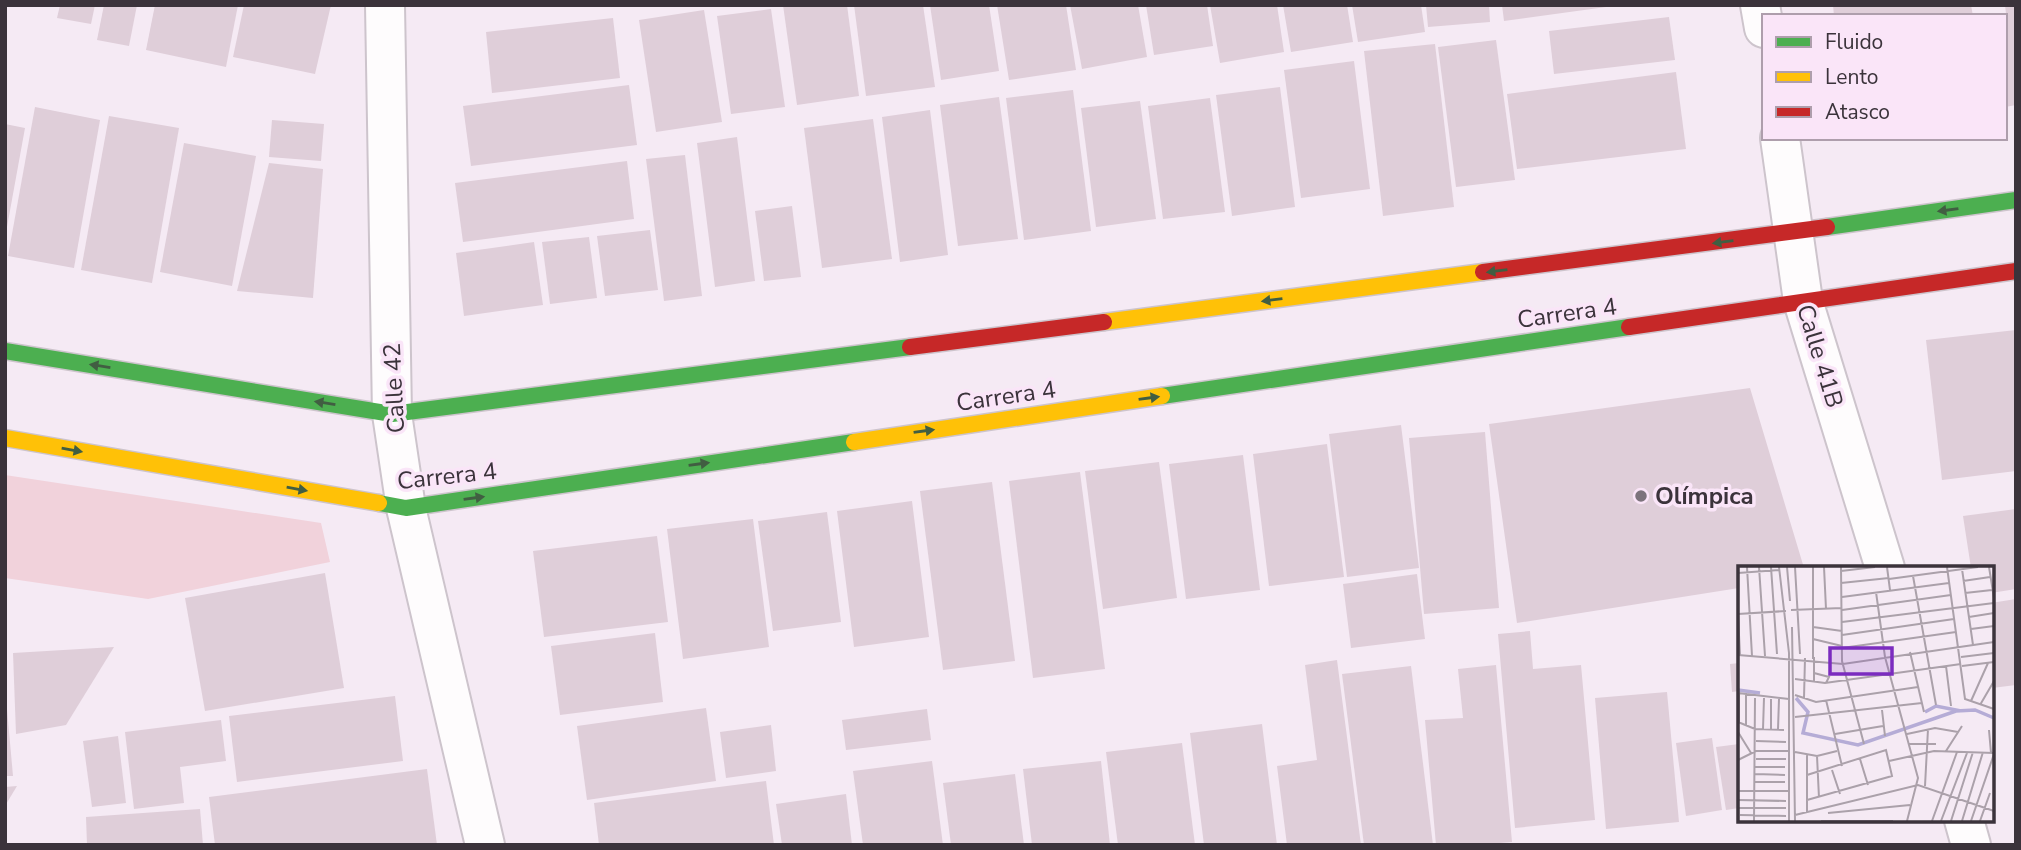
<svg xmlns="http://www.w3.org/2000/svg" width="2021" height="850" viewBox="0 0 2021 850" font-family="'Nunito Sans',sans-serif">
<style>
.green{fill:#f1d2db}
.building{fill:#dfced9}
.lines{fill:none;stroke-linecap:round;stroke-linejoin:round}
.street-casing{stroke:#cdc4cc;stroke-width:42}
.fast-casing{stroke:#cdc4cc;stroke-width:19}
.slow-casing{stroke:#cdc4cc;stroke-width:19}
.jam-casing{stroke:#cdc4cc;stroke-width:19}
.street{stroke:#fefcfd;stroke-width:38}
.fast{stroke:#4caf50;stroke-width:16}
.slow{stroke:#ffc107;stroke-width:16}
.jam{stroke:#c62828;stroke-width:16}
.oneway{fill:#415e42}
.poi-dot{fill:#7c737c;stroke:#fae5f8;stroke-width:2.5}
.labels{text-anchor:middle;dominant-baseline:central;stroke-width:7;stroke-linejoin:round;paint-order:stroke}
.street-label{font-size:24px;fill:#3b333b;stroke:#fae5f8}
.poi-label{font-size:24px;font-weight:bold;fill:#3b333b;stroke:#fae5f8;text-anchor:start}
.inset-river{fill:none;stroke:#b5acd6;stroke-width:3.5}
.inset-road{fill:none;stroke:#aba1aa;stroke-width:2}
.view{fill:#7b2cbf;fill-opacity:0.15;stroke:#7b2cbf;stroke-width:3.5}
.inset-edge{fill:none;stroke:#3b333b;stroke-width:3.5}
</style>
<rect width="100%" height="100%" fill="#f5eaf4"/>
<path class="green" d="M5,475L321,523L330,562L148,599L5,578Z"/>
<g class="building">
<path d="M60,5H95L91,24L57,18Z"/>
<path d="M104,5H137L129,46L97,40Z"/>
<path d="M155,5H238L226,67L146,50Z"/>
<path d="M244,5H331L315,74L233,57Z"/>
<path d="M783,5H847L859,96L797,105Z"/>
<path d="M854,5H923L935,87L866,96Z"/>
<path d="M930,5H989L999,71L941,80Z"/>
<path d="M997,5H1066L1076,70L1009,80Z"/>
<path d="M1070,5H1138L1147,57L1082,69Z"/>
<path d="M1146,5H1207L1213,46L1154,55Z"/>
<path d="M1210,5H1277L1284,52L1220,63Z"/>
<path d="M1283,5H1347L1353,42L1291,52Z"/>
<path d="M1352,5H1421L1425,32L1358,42Z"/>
<path d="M1426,5H1489L1490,22L1428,27Z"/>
<path d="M1502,5H1606V7L1504,21Z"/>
<path d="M1833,5H1971L1973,16H1834Z"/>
<path d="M2005,5H2016V105L2005,107V22H2007Z"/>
<path d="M771,9L785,107L731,114L717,16Z"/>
<path d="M704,10L722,122L656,132L639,20Z"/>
<path d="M1669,17L1675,60L1554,74L1549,31Z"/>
<path d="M613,18L620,78L492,93L486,32Z"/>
<path d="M1496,40L1515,180L1456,187L1438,47Z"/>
<path d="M1435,44L1454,207L1383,216L1364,51Z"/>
<path d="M1354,61L1370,189L1301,198L1284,70Z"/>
<path d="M1676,72L1686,149L1517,169L1507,94Z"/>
<path d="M629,85L637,145L471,166L463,106Z"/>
<path d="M1280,87L1295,207L1232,216L1216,95Z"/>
<path d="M1073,90L1091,231L1024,240L1006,98Z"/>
<path d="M999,97L1018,239L958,246L940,105Z"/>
<path d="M1210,98L1225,212L1163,219L1148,106Z"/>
<path d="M1140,101L1156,219L1096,227L1081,108Z"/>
<path d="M35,107L100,120L74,268L8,256Z"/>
<path d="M930,110L948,255L900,262L882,117Z"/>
<path d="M109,116L179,128L152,283L81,270Z"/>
<path d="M873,119L892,259L822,268L804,128Z"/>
<path d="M272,120L324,124L321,161L269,157Z"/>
<path d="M5,124L25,128L7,227H5Z"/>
<path d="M737,137L755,281L715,287L697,143Z"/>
<path d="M184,143L256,156L232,286L160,272Z"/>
<path d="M685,155L702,296L664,301L646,159Z"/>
<path d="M627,161L634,219L463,242L455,183Z"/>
<path d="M269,163L323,169L313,298L237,291Z"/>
<path d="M792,206L801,277L764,281L755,211Z"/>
<path d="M650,230L658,290L605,296L597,236Z"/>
<path d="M589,237L597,298L550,304L542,242Z"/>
<path d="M534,242L543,305L464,316L456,253Z"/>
<path d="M2016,330V471L1942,480L1926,340Z"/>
<path d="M1750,388L1804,568H1739V588L1517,623L1489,424Z"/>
<path d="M1401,425L1419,568L1347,577L1329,434Z"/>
<path d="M1485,432L1499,608L1424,614L1409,438Z"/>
<path d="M1327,444L1344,577L1269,586L1253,454Z"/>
<path d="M1243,455L1260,590L1186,599L1169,464Z"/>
<path d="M1159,462L1177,598L1103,609L1085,471Z"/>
<path d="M1080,472L1105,669L1033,678L1009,481Z"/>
<path d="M992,482L1015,661L943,670L920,491Z"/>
<path d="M912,501L929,637L854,647L837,511Z"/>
<path d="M2016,509V589L1991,593V568H1971L1963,516Z"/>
<path d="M827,512L841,622L773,631L758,521Z"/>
<path d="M753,519L769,647L683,659L667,529Z"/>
<path d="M657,536L668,622L544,637L533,551Z"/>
<path d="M325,573L344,688L205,711L185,598Z"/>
<path d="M1417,574L1425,639L1351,648L1343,584Z"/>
<path d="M2016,599V685L1992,688L1991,603Z"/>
<path d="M1530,631L1533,669L1581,665L1595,820L1515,828L1498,634Z"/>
<path d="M655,633L663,702L560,715L551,646Z"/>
<path d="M114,647L66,725L16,734L13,653Z"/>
<path d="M1337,660L1361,845H1287L1277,766L1317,760L1305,665Z"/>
<path d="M1739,663V691L1732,692L1730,664Z"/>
<path d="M1496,665L1512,842L1475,845H1436L1425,720L1463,718L1458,669Z"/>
<path d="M1411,666L1433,845H1364L1342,674Z"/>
<path d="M1667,692L1679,822L1606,829L1595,698Z"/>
<path d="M395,696L403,761L237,782L229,716Z"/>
<path d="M706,708L716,781L587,800L577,726Z"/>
<path d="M5,709H7L13,776H5Z"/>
<path d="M927,709L931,740L846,750L842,720Z"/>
<path d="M221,720L226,761L180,767L184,803L134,809L125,732Z"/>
<path d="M1262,724L1277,845H1204L1190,733Z"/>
<path d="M771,725L776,771L726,778L720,732Z"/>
<path d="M118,736L126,803L92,807L83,741Z"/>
<path d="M1712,738L1722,810L1686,816L1676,743Z"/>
<path d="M1182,743L1195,845H1118L1106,752Z"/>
<path d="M1739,744V808L1726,810L1716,747Z"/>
<path d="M932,761L943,845H863L853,771Z"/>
<path d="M1101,761L1110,845H1032L1023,769Z"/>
<path d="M427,769L437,845H215L209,797Z"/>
<path d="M1015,774L1024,845H951L943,783Z"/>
<path d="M766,781L774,845H599L594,803Z"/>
<path d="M17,786L5,806V787Z"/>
<path d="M846,794L852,845H782L776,804Z"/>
<path d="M200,809L203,845H87L86,817Z"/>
</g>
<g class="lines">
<g class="street-casing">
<g id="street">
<path d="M385,5L392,414L406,508L485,845"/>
<path d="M1760,5L1764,28"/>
<path d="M1780,138L1803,301L1885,568"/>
<path d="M1964,820L1971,845"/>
</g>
</g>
<g class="fast-casing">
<g id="fast">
<path d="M1827,227L2016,200"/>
<path d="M5,351L392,414L910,347"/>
<path d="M1162,396L1629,327"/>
<path d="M379,503L406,508L854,442"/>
</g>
</g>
<g class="slow-casing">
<g id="slow">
<path d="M1104,322L1483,272"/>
<path d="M5,438L379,503"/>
<path d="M854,442L1162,396"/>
</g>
</g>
<g class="jam-casing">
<g id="jam">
<path d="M1483,272L1827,227"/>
<path d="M1629,327L2016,271"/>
<path d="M910,347L1104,322"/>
</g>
</g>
<use href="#street" class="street"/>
<use href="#fast" class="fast"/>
<use href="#slow" class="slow"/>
<use href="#jam" class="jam"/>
</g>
<defs><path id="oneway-solid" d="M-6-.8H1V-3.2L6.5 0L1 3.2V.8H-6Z" transform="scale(1.75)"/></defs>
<g class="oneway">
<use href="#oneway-solid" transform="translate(1948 210) rotate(172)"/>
<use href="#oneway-solid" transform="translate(1723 242) rotate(173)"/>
<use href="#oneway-solid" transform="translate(1497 271) rotate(173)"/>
<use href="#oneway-solid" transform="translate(1272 300) rotate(173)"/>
<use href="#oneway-solid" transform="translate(100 366) rotate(-171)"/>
<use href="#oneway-solid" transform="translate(1149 398) rotate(-8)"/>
<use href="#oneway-solid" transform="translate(325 403) rotate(-171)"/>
<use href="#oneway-solid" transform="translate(924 431) rotate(-8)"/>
<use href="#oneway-solid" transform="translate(72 450) rotate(10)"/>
<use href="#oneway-solid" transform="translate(699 464) rotate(-8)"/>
<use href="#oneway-solid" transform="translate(297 489) rotate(10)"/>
<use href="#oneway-solid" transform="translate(474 498) rotate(-8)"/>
</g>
<circle class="poi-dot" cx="1641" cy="496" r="7"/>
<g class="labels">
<g class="street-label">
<text transform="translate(1567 313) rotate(-8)">Carrera 4</text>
<text transform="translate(1820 356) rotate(73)">Calle 41B</text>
<text transform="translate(394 388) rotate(-93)">Calle 42</text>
<text transform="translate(1006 396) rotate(-8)">Carrera 4</text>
<text transform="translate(447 476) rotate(-6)">Carrera 4</text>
</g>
<g class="poi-label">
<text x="1655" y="496">Olímpica</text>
</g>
</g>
<g transform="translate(1738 566)">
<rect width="256" height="256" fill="#f5eaf4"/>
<path class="inset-river" d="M0,124L22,127M58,132L70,146L65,167L120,179L218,145L237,144L256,152M187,146L198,140L223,145"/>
<path class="inset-road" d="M9,1L14,90M21,1L27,90M33,1L39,88M41,1L51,87V255M49,1L52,35M57,1L62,88M86,1L88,43M103,1L104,95L126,178M149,1L152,24M209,1L227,133L256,143M251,1L256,32M224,3L235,79M103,5L137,1M0,7L41,4M175,10L198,139M151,13L240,1M225,15L252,11M103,17L151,12M138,26L147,91L180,212L169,255M227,27L254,24M104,31L211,17M53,44L104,42M104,44L213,29M0,48L48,45M0,49L2,89M231,51L256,47M104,56L256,37M54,61L57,255M75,61L104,65M233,63L256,60M104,69L216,53M75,73L104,80M104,82L218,66M172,86L186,146M0,89L105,98L256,76M223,91L256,87M75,93V1M208,100L213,140M224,100L256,96M76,107L91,111L88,117M57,113L87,117L223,98M76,116V91M0,127L51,133M57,129L78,136L180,121M66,132L67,92M33,133V163M88,134L104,200M233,135L250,97M242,139L256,115M144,144L147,170M57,151L184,137M0,156L17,163L46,164M1,156V127M8,159V127M25,163L26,132M40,163L41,133M251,164L253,187M0,166L13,187M97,168L145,160M169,168L197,162L220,166M18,175L48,176M171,178H198M208,185L224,160M57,186L79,190L99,185M79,190L81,232M18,193H48M122,193L130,219M0,194L18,185H51M151,195L196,185L256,187M17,201H47M94,204L102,228M17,208L47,209M17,216H47M187,220L190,163M0,225H51M0,234L48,235M69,234L154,210L148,184L69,209M0,242H48M69,246V189M90,247L172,239M2,249L48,250M57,249L180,219L256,245M16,255L17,132M83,255H155M194,255L219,186M203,255L229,187M213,255L235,186M224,255L245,186M233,255L256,188M242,255L252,227"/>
<path class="view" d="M92,82H154V108H92Z"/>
<rect width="256" height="256" class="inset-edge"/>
</g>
<rect width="2021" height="850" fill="none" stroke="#3b333b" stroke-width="14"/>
<rect x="1762" y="14" width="245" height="126" fill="#fae5f8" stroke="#ae9eac" stroke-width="2"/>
<rect x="1776" y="37" width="35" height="10" fill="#4caf50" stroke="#ae9eac" stroke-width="2"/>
<text x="1825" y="49" font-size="21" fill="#3b333b">Fluido</text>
<rect x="1776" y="72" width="35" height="10" fill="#ffc107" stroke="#ae9eac" stroke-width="2"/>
<text x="1825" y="84" font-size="21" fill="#3b333b">Lento</text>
<rect x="1776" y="107" width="35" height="10" fill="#c62828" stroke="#ae9eac" stroke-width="2"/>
<text x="1825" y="119" font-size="21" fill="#3b333b">Atasco</text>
</svg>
